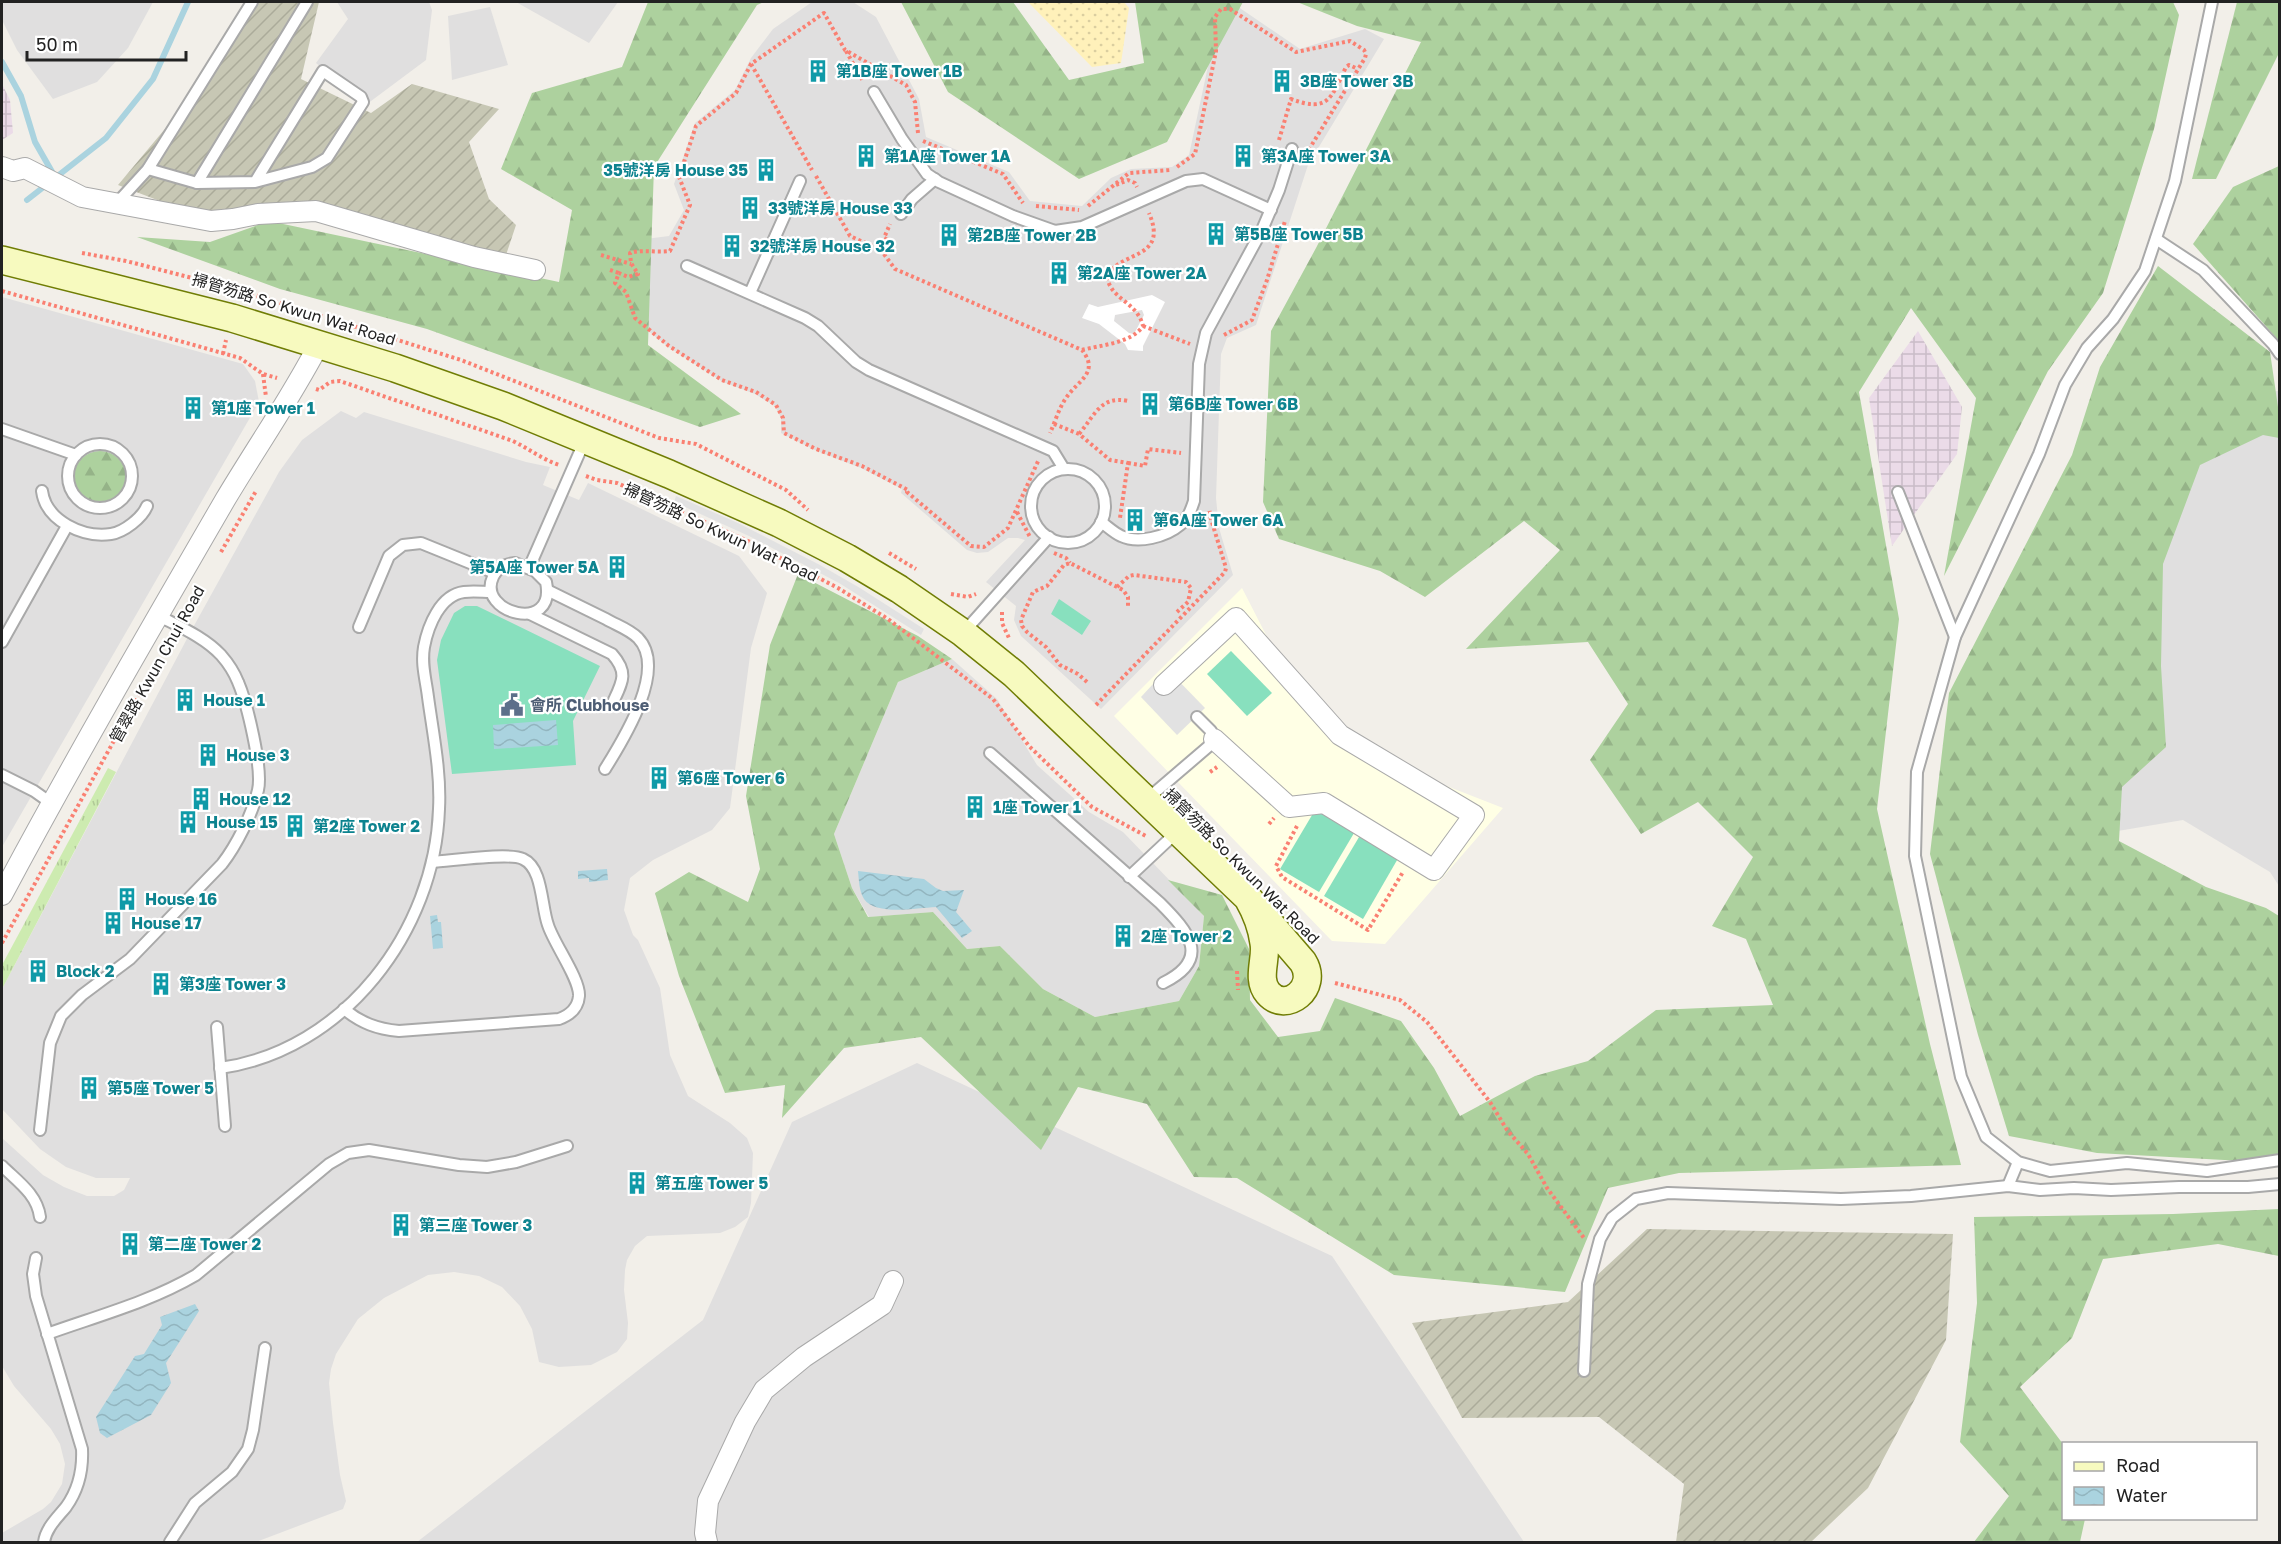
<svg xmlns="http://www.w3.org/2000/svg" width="2281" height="1544" viewBox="0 0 2281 1544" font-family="'Golos Text','Noto Sans TC',sans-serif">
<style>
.residential{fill:#e0dfdf}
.industrial{fill:url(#industrial-grid)}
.education{fill:#ffffe5}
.construction{fill:url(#construction-furrows)}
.grass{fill:url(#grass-tufts)}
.forest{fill:url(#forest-firs)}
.sand{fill:url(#sand-dots)}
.pitch{fill:#88e0be}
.parking{fill:#e2e2e2}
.water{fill:url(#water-waves)}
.pier{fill:#fff;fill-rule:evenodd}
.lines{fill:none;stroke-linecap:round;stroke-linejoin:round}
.stream{stroke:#aad3df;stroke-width:6}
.lane-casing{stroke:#a9a9a9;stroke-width:14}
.street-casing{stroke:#a9a9a9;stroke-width:22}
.secondary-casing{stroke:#707d05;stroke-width:30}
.path{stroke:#fa8072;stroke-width:4;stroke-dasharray:3 3;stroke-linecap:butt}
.lane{stroke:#fff;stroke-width:10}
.street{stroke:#fff;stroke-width:20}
.secondary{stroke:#f7fabf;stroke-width:27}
.labels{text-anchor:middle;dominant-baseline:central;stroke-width:4.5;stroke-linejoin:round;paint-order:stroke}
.culture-label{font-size:16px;font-weight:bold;fill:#0d838f;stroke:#fff;text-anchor:start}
.street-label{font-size:16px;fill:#222;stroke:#fff}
.service-label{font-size:16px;font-weight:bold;fill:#4e5e75;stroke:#fff;text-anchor:start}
</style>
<defs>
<pattern id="industrial-grid" width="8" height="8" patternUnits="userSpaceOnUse" patternTransform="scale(1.5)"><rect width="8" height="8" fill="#ebdbe8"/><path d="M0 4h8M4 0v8" fill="none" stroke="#c9bcc7"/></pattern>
<pattern id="construction-furrows" width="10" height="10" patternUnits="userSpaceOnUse" patternTransform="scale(1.5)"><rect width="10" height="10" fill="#c7c7b4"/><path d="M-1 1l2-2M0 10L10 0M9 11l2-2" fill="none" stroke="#abab9a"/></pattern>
<pattern id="grass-tufts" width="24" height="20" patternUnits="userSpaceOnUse" patternTransform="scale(1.5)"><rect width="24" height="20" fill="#cdebb0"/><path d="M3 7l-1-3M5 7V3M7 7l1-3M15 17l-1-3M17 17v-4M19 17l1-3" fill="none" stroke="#b0c997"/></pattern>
<pattern id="forest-firs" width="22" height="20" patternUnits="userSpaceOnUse" patternTransform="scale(1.5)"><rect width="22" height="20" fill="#add19e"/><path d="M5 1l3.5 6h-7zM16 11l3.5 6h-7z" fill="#95b388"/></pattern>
<pattern id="sand-dots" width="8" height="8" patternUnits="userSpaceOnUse" patternTransform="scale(1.5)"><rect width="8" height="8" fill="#fff1ba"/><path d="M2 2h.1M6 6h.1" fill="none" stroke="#dacea0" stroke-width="1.8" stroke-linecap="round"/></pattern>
<pattern id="water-waves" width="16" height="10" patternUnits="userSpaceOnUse" patternTransform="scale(1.5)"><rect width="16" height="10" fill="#aad3df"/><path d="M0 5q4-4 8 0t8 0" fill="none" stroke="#92b5bf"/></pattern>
</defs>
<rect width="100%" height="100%" fill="#f2efe9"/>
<g class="residential">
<path d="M2,2H153L128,48L97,82L53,99L17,50L2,20Z"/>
<path d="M337,2H429L432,10L426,60L367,104L316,63L348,19Z"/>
<path d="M516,2H618L589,43Z"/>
<path d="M812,2H853L876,17L919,99L926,137L1009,172L1030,201L1082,206L1111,178L1131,169L1172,167L1189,155L1211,52L1231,2L1300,49L1365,29L1384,39L1308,165L1256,325L1227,338L1221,354L1216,498L1219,528L1233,575L1101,709L1021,636L1014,620L1016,606L986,582L1025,540L1018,538H1008L988,552L977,553L967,550L901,493L902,489L861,468L817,451L781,433V418L775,406L755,394L723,382L667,346L632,318L567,249L669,236L684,210L674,184L695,123L735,90L751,58L773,29Z"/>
<path d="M490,7L508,65L452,80L448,16Z"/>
<path d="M2,297L243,364L255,381L259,402L2,847Z"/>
<path d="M2279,391V886L2270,872L2183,820L2100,834L2115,655L2223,395Z"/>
<path d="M341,411L356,418L364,412L526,462L550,467L543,485L579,500L588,483L739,556L767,593L751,648L730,808L712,830L653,860L630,878L624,910L633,935L638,940L660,988L670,1055L688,1096L730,1123L747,1138L753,1153L751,1203L748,1217L735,1227L720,1233L647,1236L635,1246L627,1260L625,1270L624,1290L628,1323L627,1339L617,1352L591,1365L559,1367L539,1362L532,1329L520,1306L502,1287L479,1276L454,1272L428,1275L384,1298L358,1319L336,1354L331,1369L329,1383L333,1423L340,1475L346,1501L343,1509L256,1542H2V1533L43,1509L51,1502L62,1484L65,1464L60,1444L51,1429L14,1386L2,1366V1138L43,1175L64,1187L87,1196H114L124,1190L130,1178H96L66,1167L40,1149L2,1109V989L190,633L279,472L302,440Z"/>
<path d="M952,659L997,699L1037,765L1089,812L1123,832L1204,916L1199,966L1179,1001L1095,1017L1043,989L1000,946L967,949L933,912L869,917L852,888L834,834L898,682Z"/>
<path d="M917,1063L1332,1256L1524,1542H417L703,1320L792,1122Z"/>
</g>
<g class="industrial">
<path d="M2,84L10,100L13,133L2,140Z"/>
<path d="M1918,331L1962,407L1957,454L1892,546L1869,398Z"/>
</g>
<path class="education" d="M1242,588L1280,662L1339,724L1416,774L1503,808L1385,944L1332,941L1114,716Z"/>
<g class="construction">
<path d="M245,2H319L301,79L371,113L412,84L499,109L469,142L489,199L516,225L505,258L297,213L225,226L118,185L195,93Z"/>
<path d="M1647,1229L1953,1234L1946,1340L1868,1488L1811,1542H1676L1684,1484L1599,1417L1462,1418L1412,1323L1568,1302Z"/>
</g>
<path class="grass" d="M108,768L116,772L2,989V965Z"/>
<g class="forest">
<path d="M648,2H764L757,5L654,167L648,345L741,414L700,427L427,329L280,289L137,237L210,242L269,221L559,282L572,210L501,169L532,93L622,67Z"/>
<path d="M901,2H1013L1069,80L1144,63L1135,2H1243L1167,142L1079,179L948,92Z"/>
<path d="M1297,2H2173L2179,15L2154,129L2103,293L2048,371L1944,576L1976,398L1911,308L1859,392L1899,619L1877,809L1930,1044L1961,1165L1679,1173L1608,1188L1565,1292L1394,1275L1237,1178L1194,1177L1147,1104L1078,1087L1041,1150L921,1037L844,1048L782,1118L785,1085L725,1093L679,976L655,893L689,872L748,902L760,869L746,796L770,645L798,574L918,636L952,659L898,682L834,834L852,888L868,917L933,912L967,949L1000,946L1043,989L1095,1017L1179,1001L1199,966L1204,916L1168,880L1222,895L1249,949L1250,1000L1278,1037L1320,1031L1335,998L1401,1021L1434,1068L1460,1116L1535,1076L1588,1061L1656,1010L1773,1005L1746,939L1712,926L1753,857L1698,802L1641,834L1590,760L1628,704L1588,642L1466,649L1560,550L1524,521L1425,597L1380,571L1279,539L1263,502L1271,331L1316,248L1421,42L1357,26Z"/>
<path d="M2237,2H2279V53L2216,179H2192Z"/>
<path d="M2279,166V341L2193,244L2233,187Z"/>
<path d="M2158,266L2270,352L2279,414V438L2263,435L2200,465L2163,564L2161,666L2166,747L2122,787L2119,841L2206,887L2266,908L2279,916V1163L2097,1153L2009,1136L1978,1035L1930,854L1949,693L2072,455L2100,367Z"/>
<circle cx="100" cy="477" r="26"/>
<path d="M2279,1209V1256L2218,1244L2103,1259L2072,1338L2020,1387L2063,1444L2064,1518L2085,1519L2080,1542H1974L2009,1496L1960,1442L1977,1303L1974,1217L2173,1214Z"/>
</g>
<path class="sand" d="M1028,2H1124L1129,8L1121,63L1092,67Z"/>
<g class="pitch">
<path d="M1059,599L1091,621L1082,635L1051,614Z"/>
<path d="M465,606H477L600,666L573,721L576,765L452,774L437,660L441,640L454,613Z"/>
<path d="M1231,651L1272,693L1247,716L1207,674Z"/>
<path d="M1318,805L1357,828L1319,892L1280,869Z"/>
<path d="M1362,832L1400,855L1363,919L1324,896Z"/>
</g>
<g class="parking">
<path d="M676,496L738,523L820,565L860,588L924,629L921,635L839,583L749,536L674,502Z"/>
<path d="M1167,669L1205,708L1177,735L1141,697Z"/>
</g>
<g class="water">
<path d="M556,720L558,745L494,749L493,725Z"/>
<path d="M607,869L608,880L589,882V878L578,879V871Z"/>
<path d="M858,871L924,879L936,888L943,891L964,890L956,912L972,931L962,938L936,907C916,908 876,916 864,899C859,891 859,880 858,871Z"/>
<path d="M437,915L438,922H441L443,948L433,949L430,916Z"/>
<path d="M195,1304L199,1311L166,1363L171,1383L151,1415L107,1438L100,1433L96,1417L135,1356L144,1354L162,1325L160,1317Z"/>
</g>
<path class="pier" d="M1152,295L1165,302L1143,346V351L1128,350L1125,344L1099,324L1082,318L1089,304L1098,307ZM1142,310L1144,315L1134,334L1129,333L1114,321L1115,315Z"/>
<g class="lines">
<g class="stream">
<path d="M2,62L21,96L35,142L55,177"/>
<path d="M27,200L106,138L153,79L188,2"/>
</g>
<g class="lane-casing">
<g id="lane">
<path d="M2212,2L2175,181L2145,271L2113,319L2087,348L2065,385L2039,454L1955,637L1917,772L1915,856L1961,1077L1986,1137L2018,1162L2050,1171L2127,1163L2207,1171L2280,1160"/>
<path d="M874,92L902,139L927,174L939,182L1013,216L1055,231L1082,227L1186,181L1203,179L1271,210"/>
<path d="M148,169L197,183L255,182L312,167L327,158L363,102L361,97L323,71L255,182"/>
<path d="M197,183L307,2"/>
<path d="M117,203L148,169L252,2"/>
<path d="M901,214L912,199L935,179"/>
<path d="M2156,239L2203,270L2273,344L2280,354"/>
<path d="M687,266L805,318L818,326L856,362L869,370L1053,451L1064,469"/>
<path d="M750,293L800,181"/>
<path d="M2,429L76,455"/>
<circle cx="100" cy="476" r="32"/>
<circle cx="1068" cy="506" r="37"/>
<path d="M42,491C46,521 83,538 111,534C124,532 142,518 147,506"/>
<path d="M1898,492L1955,637"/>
<path d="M1101,522C1107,526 1114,533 1121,536C1138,544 1166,537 1180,525C1188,519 1191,510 1194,501L1199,364L1206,333L1262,230L1279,190L1292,149"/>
<path d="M515,563L535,571L546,582C557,635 476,613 493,577C497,568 505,564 515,563Z"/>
<path d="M529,568L585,440"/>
<path d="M547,590C567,600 586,609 606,619C616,625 629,629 638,638C668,669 623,740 605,769"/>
<path d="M530,614L612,654C628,672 623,681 614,700"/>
<path d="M359,627L389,556L403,545L421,543L495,573"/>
<path d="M963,633L1049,537"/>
<path d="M2,642L67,526"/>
<path d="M990,753L1160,903C1189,932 1212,959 1163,983"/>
<path d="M2,775L34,791L51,803"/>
<path d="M1146,800L1209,746L1214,739L1211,731L1197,717"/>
<path d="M1129,877L1178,831"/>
<path d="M344,1009C361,1023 377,1029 399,1031L559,1019C570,1015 578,1008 579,996C580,979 554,944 548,925C541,906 543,868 523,859C509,852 451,861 432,862"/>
<path d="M217,1027L225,1126"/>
<path d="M220,1068C344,1051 435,931 439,809C441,772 433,734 428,697C426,680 421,665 424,647C428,626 440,595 464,592C473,591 483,592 491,592"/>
<path d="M40,1130L50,1043L61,1016L82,995L130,959L222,864C236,846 253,813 258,790C263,769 247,703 238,682C234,672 228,663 221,655C204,637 180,627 159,616"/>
<path d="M2,1166C17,1181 37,1194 40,1217"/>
<path d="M2008,1186L2018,1162"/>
<path d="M36,1258L33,1274L36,1296L82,1449C83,1470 79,1489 66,1507C57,1518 46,1528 44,1542"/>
<path d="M47,1334C97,1316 150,1302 196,1275L329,1164L348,1153L369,1150L459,1165L487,1167L516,1162L567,1146"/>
<path d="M1584,1371L1588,1284L1600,1239L1612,1218L1636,1199L1668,1193L1841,1199L1911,1196L2008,1186L2040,1190L2074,1188L2111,1190L2179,1187H2248L2280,1184"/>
<path d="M170,1542L195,1503L232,1472L248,1449L253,1430L265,1348"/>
</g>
</g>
<g class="street-casing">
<g id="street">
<path d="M2,167L13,171L25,168L82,197L211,221L233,219L258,214L316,211L474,257L535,270"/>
<path d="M1164,685L1236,618L1340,735L1474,815L1434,870L1324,803L1289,807L1214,739"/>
<path d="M2,895C73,762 149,631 225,500C256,448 291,398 319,344"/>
<path d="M707,1542L705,1533L708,1501L745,1422L764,1390L804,1357L882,1305L893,1281"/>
</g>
</g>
<g class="secondary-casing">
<path id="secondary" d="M2,260L232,318L395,368L503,406L669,474L779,523L847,558L899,589L963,633L1014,674L1248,898L1303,962C1319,988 1286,1014 1268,993C1256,979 1267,959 1264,943C1262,927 1256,912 1248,898"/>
</g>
<g class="path">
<path d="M846,51L863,81"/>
<path d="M751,64L812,170"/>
<path d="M918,133L915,102L906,85L845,50L824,13L751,64L736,93L696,126L679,177L690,205L670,251C656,253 643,249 630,253L631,263L638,274L628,277L619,273L615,283L626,292L635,318L669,346L722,380L756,392L776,405L783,418L784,433L816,449L862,466L908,490L907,492L971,546L984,547L1008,528L1039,459"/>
<path d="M1279,140L1291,99C1329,113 1331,98 1346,67L1349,65L1358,69"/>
<path d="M923,141L1003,174L1023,203"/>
<path d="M1177,167L1195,154L1216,51L1215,17L1221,9H1230L1296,52L1350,41L1364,50L1366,54L1365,58L1308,151"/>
<path d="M816,176L850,236L881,250L895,269L1082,350C1100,373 1078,380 1066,398C1059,408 1055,422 1050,433"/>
<path d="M1116,185L1128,180L1135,183L1137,187"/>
<path d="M804,206L815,210L831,202"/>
<path d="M1036,206L1079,210"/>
<path d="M1088,206L1129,173L1171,170"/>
<path d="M883,252L888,248L891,242L884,238L890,224"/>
<path d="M82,253L126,261L239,290L461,360L659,438L696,444L786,490L808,510"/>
<path d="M601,255L631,264"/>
<path d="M610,270L619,273"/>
<path d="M2,291L240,358L263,374L277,378"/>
<path d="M1143,326L1190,344"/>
<path d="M1224,335L1252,320L1267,280L1285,221"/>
<path d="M1082,350C1101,345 1132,343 1143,326C1137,301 1110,300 1107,276C1121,250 1169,260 1149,213"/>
<path d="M223,354L226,340"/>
<path d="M263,374L266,397"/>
<path d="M316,389L319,390L330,382L340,381L513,441C529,449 542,459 559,465"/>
<path d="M1054,424L1079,434L1110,460L1128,463L1120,518"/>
<path d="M1079,434C1095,415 1101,395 1128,401"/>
<path d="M1128,463L1145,466L1148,449L1181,453"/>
<path d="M586,476L597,480L617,483L748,541L838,588L888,619L993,699L1029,746L1092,807L1146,836"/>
<path d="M1017,512L1030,537"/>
<path d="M221,552L256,491"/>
<path d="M889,553L916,569"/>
<path d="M1054,553L1066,558L1070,563"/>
<path d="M1117,587L1129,576L1134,575L1186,582L1191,588L1188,602L1177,612"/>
<path d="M951,594L968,597L976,594"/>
<path d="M1002,612V623L1009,638"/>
<path d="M1087,682L1078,674L1060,665L1046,647L1027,632L1022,626L1021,620L1033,592L1047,586L1064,565L1070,563L1123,590L1128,597V607"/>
<path d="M1096,705L1225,572L1226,568L1211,519L1209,508"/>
<path d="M1210,772L1217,767"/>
<path d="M1269,824L1274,818"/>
<path d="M1297,826L1276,866L1282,877L1368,930L1403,872"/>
<path d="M2,943L157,663"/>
<path d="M1237,971L1238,990"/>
<path d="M1335,983L1400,1000L1427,1022L1490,1102L1507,1130L1528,1154L1547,1188L1584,1238"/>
</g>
<use href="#lane" class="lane"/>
<use href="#street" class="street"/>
<use href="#secondary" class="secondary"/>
</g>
<defs>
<g id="building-bare" transform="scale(1.8)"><path d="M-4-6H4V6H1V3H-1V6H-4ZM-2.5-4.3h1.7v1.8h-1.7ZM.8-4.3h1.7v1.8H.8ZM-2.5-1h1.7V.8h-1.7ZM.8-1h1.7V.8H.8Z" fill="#0f9aa8" stroke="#fff" stroke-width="2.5" paint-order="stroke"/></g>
<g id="civic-bare" transform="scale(1.8)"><path d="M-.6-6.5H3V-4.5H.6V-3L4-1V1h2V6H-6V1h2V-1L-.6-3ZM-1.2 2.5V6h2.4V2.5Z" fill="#5c6f8a" stroke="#fff" stroke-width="2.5" paint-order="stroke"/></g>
</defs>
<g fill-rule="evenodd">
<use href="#building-bare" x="818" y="71"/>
<use href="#building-bare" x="1282" y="81"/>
<use href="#building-bare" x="866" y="156"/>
<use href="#building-bare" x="1243" y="156"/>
<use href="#building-bare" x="766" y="170"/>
<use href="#building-bare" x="750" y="208"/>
<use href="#building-bare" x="1216" y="234"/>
<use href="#building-bare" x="949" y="235"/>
<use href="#building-bare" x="732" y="246"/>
<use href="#building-bare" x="1059" y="273"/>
<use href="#building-bare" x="1150" y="404"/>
<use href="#building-bare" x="193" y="408"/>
<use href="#building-bare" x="1135" y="520"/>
<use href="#building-bare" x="617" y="567"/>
<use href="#building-bare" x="185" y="700"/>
<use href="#civic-bare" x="512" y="705"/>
<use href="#building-bare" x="208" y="755"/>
<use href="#building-bare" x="659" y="778"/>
<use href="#building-bare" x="201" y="799"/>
<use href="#building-bare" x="975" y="807"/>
<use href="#building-bare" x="188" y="822"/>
<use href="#building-bare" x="295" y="826"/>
<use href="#building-bare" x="127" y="899"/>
<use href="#building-bare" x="113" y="923"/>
<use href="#building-bare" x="1123" y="936"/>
<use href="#building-bare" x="38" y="971"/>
<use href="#building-bare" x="161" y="984"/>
<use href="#building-bare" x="89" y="1088"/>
<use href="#building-bare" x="637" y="1183"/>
<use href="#building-bare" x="401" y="1225"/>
<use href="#building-bare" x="130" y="1244"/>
</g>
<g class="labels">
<g class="culture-label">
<text x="836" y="71">第1B座 Tower 1B</text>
<text x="1300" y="81">3B座 Tower 3B</text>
<text x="884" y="156">第1A座 Tower 1A</text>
<text x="1261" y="156">第3A座 Tower 3A</text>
<text x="748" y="170" text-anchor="end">35號洋房 House 35</text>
<text x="768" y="208">33號洋房 House 33</text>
<text x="1234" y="234">第5B座 Tower 5B</text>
<text x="967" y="235">第2B座 Tower 2B</text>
<text x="750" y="246">32號洋房 House 32</text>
<text x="1077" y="273">第2A座 Tower 2A</text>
<text x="1168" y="404">第6B座 Tower 6B</text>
<text x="211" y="408">第1座 Tower 1</text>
<text x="1153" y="520">第6A座 Tower 6A</text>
<text x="599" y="567" text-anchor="end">第5A座 Tower 5A</text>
<text x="203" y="700">House 1</text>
<text x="226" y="755">House 3</text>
<text x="677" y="778">第6座 Tower 6</text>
<text x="219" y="799">House 12</text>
<text x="993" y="807">1座 Tower 1</text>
<text x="206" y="822">House 15</text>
<text x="313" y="826">第2座 Tower 2</text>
<text x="145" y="899">House 16</text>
<text x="131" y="923">House 17</text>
<text x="1141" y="936">2座 Tower 2</text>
<text x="56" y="971">Block 2</text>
<text x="179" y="984">第3座 Tower 3</text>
<text x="107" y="1088">第5座 Tower 5</text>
<text x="655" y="1183">第五座 Tower 5</text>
<text x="419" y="1225">第三座 Tower 3</text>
<text x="148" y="1244">第二座 Tower 2</text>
</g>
<g class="street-label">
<text transform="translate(294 309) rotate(17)">掃管笏路 So Kwun Wat Road</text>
<text transform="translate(721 532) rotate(25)">掃管笏路 So Kwun Wat Road</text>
<text transform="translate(157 664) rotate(-61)">管翠路 Kwun Chui Road</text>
<text transform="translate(1242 866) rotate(45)">掃管笏路 So Kwun Wat Road</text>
</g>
<g class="service-label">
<text x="530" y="705">會所 Clubhouse</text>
</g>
</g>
<rect width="2281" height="1544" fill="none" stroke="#222222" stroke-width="6"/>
<rect x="2062" y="1442" width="195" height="78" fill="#ffffff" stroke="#a7a7a7" stroke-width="1.5"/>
<rect x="2074" y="1462" width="30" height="9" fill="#f7fabf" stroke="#a7a7a7" stroke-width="1.5"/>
<text x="2116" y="1472" font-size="18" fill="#222222">Road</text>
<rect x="2074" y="1487" width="30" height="18" fill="url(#water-waves)" stroke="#a7a7a7" stroke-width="1.5"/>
<text x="2116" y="1502" font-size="18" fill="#222222">Water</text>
<path d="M27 51v9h159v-9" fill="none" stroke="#222222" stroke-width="3"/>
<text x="36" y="51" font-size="18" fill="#222222" stroke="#ffffff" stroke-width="4.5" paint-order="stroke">50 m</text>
</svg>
